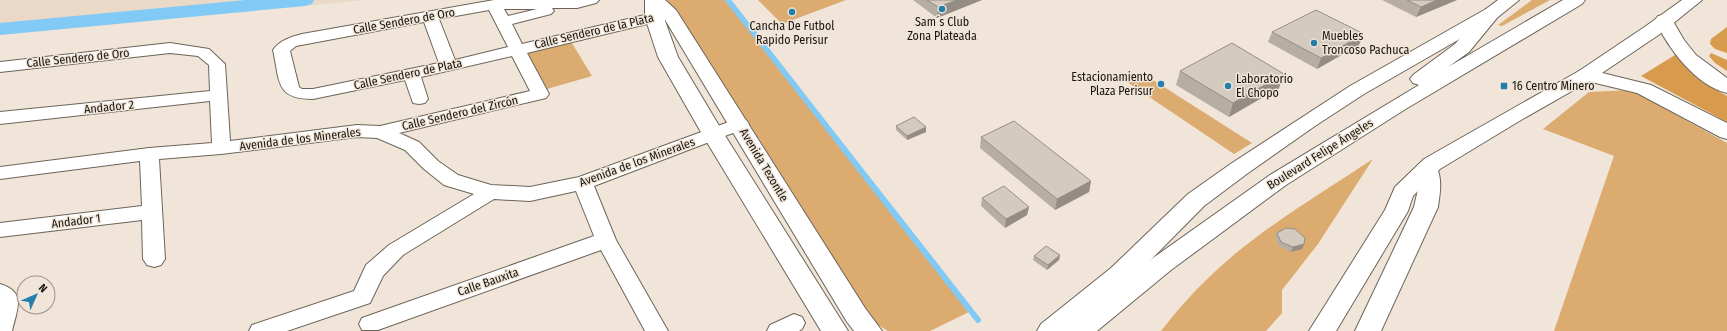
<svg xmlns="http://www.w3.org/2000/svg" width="1727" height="331" viewBox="0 0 1727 331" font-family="'Fira Sans Condensed',sans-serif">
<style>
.built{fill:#ead9c7}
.green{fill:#dcab70}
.forest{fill:#d89b4e}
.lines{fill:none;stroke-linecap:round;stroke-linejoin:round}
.stream-far1{stroke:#82caf6;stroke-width:5.5}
.stream{stroke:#82caf6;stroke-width:6}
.canal{fill:#82caf6;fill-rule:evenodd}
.minor-casing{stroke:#6d6459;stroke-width:2}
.tertiary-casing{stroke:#6d6459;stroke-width:2}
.primary-casing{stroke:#6d6459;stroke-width:2}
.trunk-casing{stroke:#6d6459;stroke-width:2}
.minor{fill:#fff;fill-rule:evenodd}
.tertiary{fill:#fff;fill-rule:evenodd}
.primary{fill:#fff;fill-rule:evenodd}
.trunk{fill:#fff;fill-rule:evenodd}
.wall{fill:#b7aea3}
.shaded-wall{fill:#958d85}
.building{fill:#d5cabe;stroke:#958d85}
.poi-dot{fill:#257fad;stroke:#f0e5d8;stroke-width:1.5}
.labels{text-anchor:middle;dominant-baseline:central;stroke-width:3;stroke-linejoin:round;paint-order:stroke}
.street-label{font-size:12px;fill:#181510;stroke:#f0e5d8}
.poi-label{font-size:12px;fill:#181510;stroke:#f0e5d8;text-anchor:start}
</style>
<rect width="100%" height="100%" fill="#f0e5d8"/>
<path class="built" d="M0,0H366L0,35Z"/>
<g class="green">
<path d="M667,0H729L971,311L930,331H888L860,314Z"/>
<path d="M758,0H846L782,24Z"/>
<path d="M1532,0H1550L1502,26L1498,25Z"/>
<path d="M570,40L592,76L547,89L527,52Z"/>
<path d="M1142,73L1252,143L1234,154L1124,80Z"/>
<path d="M1631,90L1727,143V331H1554L1614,156L1543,129L1589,92Z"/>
<path d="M1373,159L1318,244L1282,290V313L1266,331H1161C1187,297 1220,264 1254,239C1292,210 1334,185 1373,159Z"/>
</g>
<g class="forest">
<path d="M1727,27V53L1715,49L1710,44L1711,39Z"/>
<path d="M1711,53L1727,60V71L1715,63L1709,56Z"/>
<path d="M1675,55L1711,87L1727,96V122L1641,76Z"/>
</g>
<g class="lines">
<path class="stream-far1" d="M728,0L845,150"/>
<path class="stream" d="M844,149L978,320"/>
<path class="canal" d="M246,0H314L312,4L305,6L0,35V23Z"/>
<g class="minor-casing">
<g id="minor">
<path d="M494,0H599L596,3L577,8H552L554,11L551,14L512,24L522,44L670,9L676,11L678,14L676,17L527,53L549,94L546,98L399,133L419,142L438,161L458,175L491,185L530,187L579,177L734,120L740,118L746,120L749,124L746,128L594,186L616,240L668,331H645L601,250L378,330H362L359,324L362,318L594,236L576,191L530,201L494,199L403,255L383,276L370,303L287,331H249L252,325L354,291L366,265L389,245L474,194L444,185L424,169L405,150L377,138L357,137L221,154L159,159L165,259L161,265L154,267L147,265L143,259L142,220L0,237V223L142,206L140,161L0,179V167L149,148L212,143L210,101L0,124V112L210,91L209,65L198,56L170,53L0,72V62L170,43L209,49L225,64L230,141L357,125L380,126L530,91L512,56L421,77L428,99L425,103L419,104L413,103L405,80L313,99C275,99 280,81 273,50C280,40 291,37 302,34ZM504,9H537L508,16ZM489,10L508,47L455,60L439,19ZM424,22L439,63L313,89H302L299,87L290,51L296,46Z"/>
<path d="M0,284C27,292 17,309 12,331H0Z"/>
<path d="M794,314L802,317L805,323L802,329L799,331H767L770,325Z"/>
</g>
</g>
<g class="tertiary-casing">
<g id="tertiary">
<path d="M645,0H665L676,10L865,308L882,331H854L847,322L664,18L678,57L724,134L848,331H821L702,134L658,57L645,17Z"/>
<path d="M1664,15L1670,16L1684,40L1696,55L1727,78V93C1695,85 1668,48 1655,20L1658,16Z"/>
<path d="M1586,69L1651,85L1727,123V139L1720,137L1637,93L1579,79L1576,75L1579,71Z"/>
</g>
</g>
<g class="primary-casing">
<g id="primary">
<path d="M1498,0H1519L1498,17L1364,94L1315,126L1248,173L1204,206L1129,282L1068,331H1037L1041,324L1111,268L1188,194L1232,163L1350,86L1486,9Z"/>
<path d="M1427,162L1435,164C1443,178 1440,192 1438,207L1381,331H1355L1414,207L1419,185L1416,169L1419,164Z"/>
</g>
</g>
<g class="trunk-casing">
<g id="trunk">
<path d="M1563,0H1585L1582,4L1404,110L1286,185L1171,270L1097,331H1066L1070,324L1153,258L1270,175L1419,85L1413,83L1410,79L1413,75L1455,44L1486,9L1492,8L1498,9L1501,13L1469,52L1448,67Z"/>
<path d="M1682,0H1702L1660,34L1593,79L1521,120L1440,169L1413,196L1408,211L1336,331H1309L1385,210L1395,187L1424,159L1579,71L1646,26Z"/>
</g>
</g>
<use href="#minor" class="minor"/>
<use href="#tertiary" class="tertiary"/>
<use href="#primary" class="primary"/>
<use href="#trunk" class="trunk"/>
</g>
<g class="wall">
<path d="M913,0H982L937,18Z"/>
<path d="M1382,0H1457L1416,17Z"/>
<path d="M1272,32L1359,45L1317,69L1268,42Z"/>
<path d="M1180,71L1279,88L1229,117L1176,85Z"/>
<path d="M896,126L926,132L907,140L896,130Z"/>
<path d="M981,137L1091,181L1089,192L1055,210L980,148Z"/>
<path d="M982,198L1029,207L1027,215L1005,228L981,206Z"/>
<path d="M1277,233L1302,249L1291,252L1279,246L1275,237Z"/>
<path d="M1060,255L1059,260L1047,270L1033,260L1034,256Z"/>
</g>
<g class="shaded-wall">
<path d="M957,0H982L937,18L938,7Z"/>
<path d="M1437,0H1457L1416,17L1421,7Z"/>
<path d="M1364,34L1359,45L1317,69L1321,58Z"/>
<path d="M1284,74L1279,88L1229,117L1233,103Z"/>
<path d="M926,127V132L907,140V136Z"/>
<path d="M1091,181L1089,192L1055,210L1057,199Z"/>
<path d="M1029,207L1027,215L1005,228L1006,219Z"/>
<path d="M1304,244L1302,249L1291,252L1293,247Z"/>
<path d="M1060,255L1059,260L1047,270L1048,265Z"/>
</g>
<g class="building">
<path d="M927,0H957L938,7Z"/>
<path d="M1407,0H1437L1421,7Z"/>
<path d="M1316,10L1364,34L1321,58L1272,32Z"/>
<path d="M1232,43L1284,74L1233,103L1180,71Z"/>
<path d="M914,117L926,127L907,136L896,126Z"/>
<path d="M1014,121L1091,181L1057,199L981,137Z"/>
<path d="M1004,186L1029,207L1006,219L982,198Z"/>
<path d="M1286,228L1295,229L1305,238L1304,244L1293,247L1281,242L1277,233Z"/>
<path d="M1046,246L1060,255L1048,265L1034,256Z"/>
</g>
<g class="poi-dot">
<circle cx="942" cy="9" r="4"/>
<circle cx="792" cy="12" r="4"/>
<circle cx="1314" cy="43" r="4"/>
<circle cx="1161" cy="84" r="4"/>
<circle cx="1228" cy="86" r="4"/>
<rect x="1500" y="82" width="8" height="8" rx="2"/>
</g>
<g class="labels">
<g class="street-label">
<text transform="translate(404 21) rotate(-10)">Calle Sendero de Oro</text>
<text transform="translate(594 31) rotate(-13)">Calle Sendero de la Plata</text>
<text transform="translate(78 58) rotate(-6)">Calle Sendero de Oro</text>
<text transform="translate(408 74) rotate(-12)">Calle Sendero de Plata</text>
<text transform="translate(109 107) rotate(-6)">Andador 2</text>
<text transform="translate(460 113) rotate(-13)">Calle Sendero del Zircón</text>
<text transform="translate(300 139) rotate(-7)">Avenida de los Minerales</text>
<text transform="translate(1320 154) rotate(-32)">Boulevard Felipe Ángeles</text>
<text transform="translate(637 162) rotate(-20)">Avenida de los Minerales</text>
<text transform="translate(764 165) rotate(59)">Avenida Tezontle</text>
<text transform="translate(76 221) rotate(-7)">Andador 1</text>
<text transform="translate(488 282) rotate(-19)">Calle Bauxita</text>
</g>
<g class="poi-label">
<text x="942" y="22" text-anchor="middle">Sam´s Club<tspan x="942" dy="14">Zona Plateada</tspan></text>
<text x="792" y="26" text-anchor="middle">Cancha De Futbol<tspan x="792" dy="14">Rapido Perisur</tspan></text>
<text x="1322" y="36">Muebles<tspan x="1322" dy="14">Troncoso Pachuca</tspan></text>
<text x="1153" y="77" text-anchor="end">Estacionamiento<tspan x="1153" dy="14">Plaza Perisur</tspan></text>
<text x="1236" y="79">Laboratorio<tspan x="1236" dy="14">El Chopo</tspan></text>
<text x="1512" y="86">16 Centro Minero</text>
</g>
</g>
<g transform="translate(36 295) rotate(45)"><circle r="19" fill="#f0e5d8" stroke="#9a9288"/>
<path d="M0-3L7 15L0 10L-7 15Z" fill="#257fad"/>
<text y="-6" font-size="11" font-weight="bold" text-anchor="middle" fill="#181510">N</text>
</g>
</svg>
